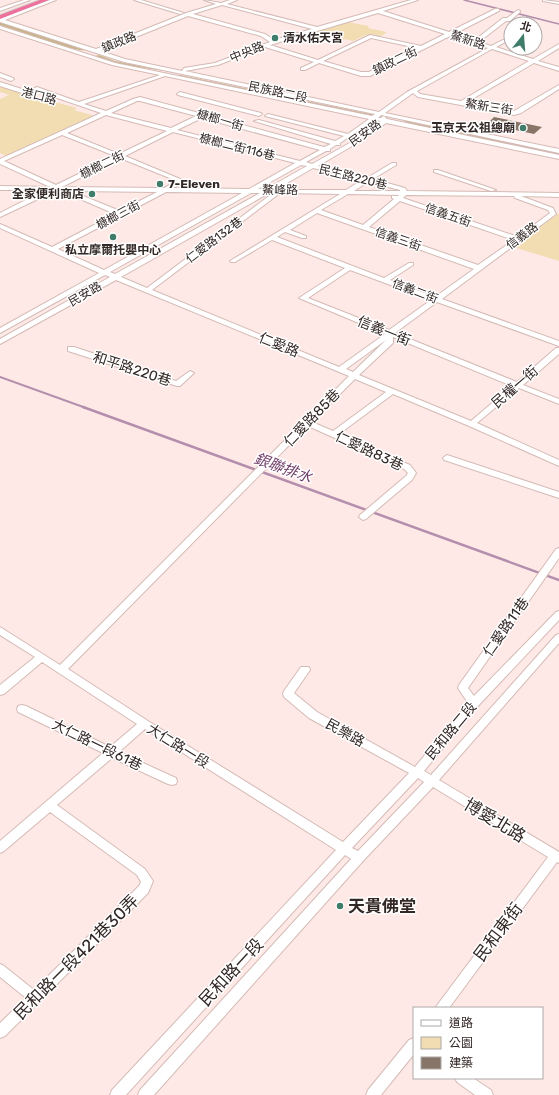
<svg xmlns="http://www.w3.org/2000/svg" width="559" height="1095" viewBox="0 0 559 1095" font-family="Rubik,'Noto Sans TC',sans-serif">
<style>
.green{fill:#f2ddb3}
.forest{fill:#c8b489}
.lines{fill:none;stroke-linecap:round;stroke-linejoin:round}
.stream-far2{stroke:#b38ead;stroke-width:1.5}
.stream-far1{stroke:#b38ead;stroke-width:2}
.stream{stroke:#b38ead;stroke-width:2.5}
.building{fill:#877568}
.minor-casing{stroke:#d4bab5;stroke-width:2}
.highway-casing{stroke:#d2d0cf;stroke-width:2}
.minor{fill:#fff;fill-rule:evenodd}
.highway{fill:#ee719c;fill-rule:evenodd}
.poi-dot{fill:#3f7c69;stroke:#fff;stroke-width:1.5}
.labels{text-anchor:middle;dominant-baseline:central;stroke-width:3;stroke-linejoin:round;paint-order:stroke}
.far-poi-label{font-size:12px;font-weight:bold;fill:#322826;stroke:#fff;text-anchor:start}
.far-street-label{font-size:12px;fill:#322826;stroke:#fff}
.street-label{font-size:14px;fill:#322826;stroke:#fff}
.water-label{font-size:15px;font-style:italic;fill:#72406b;stroke:#fff}
.near-street-label{font-size:17px;fill:#322826;stroke:#fff}
.near-poi-label{font-size:17px;font-weight:bold;fill:#322826;stroke:#fff;text-anchor:start}
</style>
<rect width="100%" height="100%" fill="#ffe9e6"/>
<g class="green">
<path d="M347,22L369,26L368,28L387,32L381,36L366,35L353,41L311,32Z"/>
<path d="M0,85L17,92L77,108L74,110L95,116L6,156L0,153V99L9,95L0,92Z"/>
<path d="M559,213V261L513,247Z"/>
</g>
<g class="forest">
<path d="M0,22L85,50C76,53 14,29 0,25Z"/>
<path d="M99,55L115,61L171,72L125,65L95,56Z"/>
<path d="M180,75L375,115L371,116L177,76Z"/>
<path d="M407,121L559,153V156L403,122Z"/>
</g>
<g class="lines">
<path class="stream-far2" d="M464,0L559,24"/>
<path class="stream-far1" d="M0,377L86,408"/>
<path class="stream" d="M83,407L559,580"/>
</g>
<path class="building" d="M494,117L542,127L534,134L487,124Z"/>
<g class="lines">
<g class="minor-casing">
<g id="minor">
<path d="M24,0H30L0,11V8Z"/>
<path d="M50,0H56L5,20L96,49L186,13L216,4L204,0L221,3L230,0H237L227,4L317,27L411,0H418L383,11L449,32L495,9H499V11L454,34L475,40L503,18H507L518,10L520,11V12L510,21H506L479,42L491,46L511,36V39L496,47L533,59L559,44V48L538,61L559,67V71L534,63L467,102L514,111L559,85V89L521,113L514,115L418,97L413,93L385,113L559,149V153L381,115L378,118H381L384,116L387,119L559,155V159L386,123L359,142L318,166L367,178L392,163H396V165L373,179L405,188L407,191L559,193V197L521,196L553,208L556,214L442,299L559,341V346L437,302L395,333L517,382L556,348H559V354L523,385L559,399V404L519,388L477,423L559,460V466L469,426L393,394L339,434L410,465L416,473L412,480L366,519L363,520L359,517L360,515L406,476L408,473L404,469L308,426L68,669L148,721L343,842L409,773L309,718L284,697L283,694L284,691L301,667H309L310,670L294,693L317,712L415,767L468,703L458,688L459,685L556,549L559,548V558L468,688L474,696L556,612L559,611V620L478,706L424,771L431,775L556,635L559,634V643L439,780L559,852V863L557,862L449,1008H435L548,857L433,787L363,861L154,1095H138L140,1090L351,859L345,855L126,1095H110L112,1090L336,850L145,729L119,752L176,778L177,781L176,784L172,785L168,784L112,758L57,805L145,869L153,881L148,893L5,1036L0,1038V1023L26,998L0,977V964L4,966L34,990L139,886L141,882L137,875L50,812L4,851L0,853V841L103,753L18,712L17,709L18,706L22,705L26,706L110,747L137,724L42,662L4,694L0,695V685L35,657L0,635V627L60,665L349,376L116,280L0,344V339L110,277L105,275L0,333V328L99,273L0,228V224L52,247L115,214L64,192L63,191H55L0,217V213L45,190H0V186L50,187L0,164V159L101,113L37,91L33,93L35,94L34,95L25,94L0,86V82L28,91L37,87L79,102L160,75L112,65L0,29V26L115,63L372,116L375,114L124,62L0,22V18ZM222,5L312,29L274,40L265,34L193,14ZM378,13L445,34L421,46L370,35L318,60L270,45ZM188,16L261,36L270,42L215,63L184,68L182,71L125,59L101,51ZM450,36L488,48L407,92L379,112L185,71L218,65L265,47L314,62L301,68V70H305L319,63L361,76H370ZM371,38L417,48L369,72H361L323,61ZM492,49L529,61L461,101L420,94L417,91ZM165,76L369,119L348,134L268,114L265,116L344,136L335,141L259,120L254,121L331,144L324,147L140,97L133,99L106,111L84,104ZM137,101H140L196,116L171,128L111,113ZM106,115L167,131L119,154L67,133ZM202,118L320,150L300,161L177,130ZM374,120L381,121L355,140L312,164L306,162L326,151H330V149L336,145H340V143ZM173,132L295,163L249,189L173,188L185,181L125,156ZM62,135L115,156L56,185L4,161ZM120,158L177,181L164,188L62,187ZM301,165L307,166L266,189H258ZM313,168L362,180L346,190H284L281,188L275,190ZM368,182L400,190V191H354ZM71,191L157,192L120,211ZM166,192L242,193L104,270L58,249ZM251,193H260L115,274L110,272ZM269,193H273L147,288L121,277ZM280,193L340,194L230,261L231,262H235L272,240L345,268L299,298L385,334L339,367L152,290ZM348,194L399,195L398,196H392V198L394,199L363,225L321,210ZM406,195L514,196L515,198L548,210L550,213L518,237L403,198ZM400,201L514,240L478,265L369,227ZM317,213L474,269L435,297L390,280L413,265V263H409L384,278L277,237L285,232L302,238H306V236L290,230ZM350,270L431,300L389,330L308,298ZM393,337L512,386L471,421L359,375L393,343ZM386,340L353,372L346,369ZM355,379L386,392L333,431L312,422ZM418,778L424,782L358,851L352,848Z"/>
<path d="M134,0H141L184,13L180,14Z"/>
<path d="M543,0L559,2V4L543,1Z"/>
<path d="M0,73L13,78L14,79L11,81L0,77Z"/>
<path d="M180,92L261,113L262,114L259,116L178,95L177,94Z"/>
<path d="M434,170H438L496,190L491,191L434,172Z"/>
<path d="M68,347H74L176,381L190,371L194,373L180,386H177L68,351Z"/>
<path d="M447,455L559,492V498L444,460L443,458Z"/>
<path d="M414,1038V1054L381,1095H366L368,1090L409,1040Z"/>
<path d="M455,1078H473L491,1090L493,1095H475L457,1082Z"/>
</g>
</g>
<g class="highway-casing">
<path id="highway" d="M40,0H49L0,19V15Z"/>
</g>
<use href="#minor" class="minor"/>
<use href="#highway" class="highway"/>
</g>
<g class="poi-dot">
<circle cx="275" cy="38" r="4"/>
<circle cx="523" cy="128" r="4"/>
<circle cx="160" cy="184" r="4"/>
<circle cx="92" cy="194" r="4"/>
<circle cx="113" cy="237" r="4"/>
<circle cx="340" cy="906" r="4"/>
</g>
<g class="labels">
<g class="far-poi-label">
<text x="283" y="38">清水佑天宮</text>
<text x="515" y="128" text-anchor="end">玉京天公祖總廟</text>
<text x="168" y="184">7-Eleven</text>
<text x="84" y="194" text-anchor="end">全家便利商店</text>
<text x="113" y="250" text-anchor="middle">私立摩爾托嬰中心</text>
</g>
<g class="far-street-label">
<text transform="translate(468 40) rotate(18)">鰲新路</text>
<text transform="translate(119 42) rotate(-22)">鎮政路</text>
<text transform="translate(247 52) rotate(-22)">中央路</text>
<text transform="translate(395 61) rotate(-26)">鎮政二街</text>
<text transform="translate(278 92) rotate(12)">民族路二段</text>
<text transform="translate(39 96) rotate(15)">港口路</text>
<text transform="translate(489 107) rotate(9)">鰲新三街</text>
<text transform="translate(220 120) rotate(16)">槺榔一街</text>
<text transform="translate(365 133) rotate(-36)">民安路</text>
<text transform="translate(237 147) rotate(14)">槺榔二街116巷</text>
<text transform="translate(102 165) rotate(-26)">槺榔二街</text>
<text transform="translate(353 177) rotate(14)">民生路220巷</text>
<text transform="translate(280 190) rotate(1)">鰲峰路</text>
<text transform="translate(118 215) rotate(-28)">槺榔三街</text>
<text transform="translate(448 215) rotate(19)">信義五街</text>
<text transform="translate(522 236) rotate(-37)">信義路</text>
<text transform="translate(398 239) rotate(19)">信義三街</text>
<text transform="translate(214 240) rotate(-37)">仁愛路132巷</text>
<text transform="translate(415 291) rotate(21)">信義二街</text>
<text transform="translate(85 294) rotate(-30)">民安路</text>
</g>
<g class="street-label">
<text transform="translate(384 331) rotate(22)">信義一街</text>
<text transform="translate(279 345) rotate(22)">仁愛路</text>
<text transform="translate(132 369) rotate(18)">和平路220巷</text>
<text transform="translate(515 387) rotate(-41)">民權一街</text>
<text transform="translate(312 418) rotate(-46)">仁愛路85巷</text>
<text transform="translate(369 451) rotate(25)">仁愛路83巷</text>
<text transform="translate(506 627) rotate(-55)">仁愛路11巷</text>
<text transform="translate(451 731) rotate(-50)">民和路二段</text>
<text transform="translate(345 733) rotate(29)">民樂路</text>
<text transform="translate(97 745) rotate(26)">大仁路一段61巷</text>
<text transform="translate(178 746) rotate(32)">大仁路一段</text>
</g>
<g class="water-label">
<text transform="translate(283 468) rotate(20)">銀聯排水</text>
</g>
<g class="near-street-label">
<text transform="translate(495 820) rotate(31)">博愛北路</text>
<text transform="translate(498 932) rotate(-53)">民和東街</text>
<text transform="translate(76 957) rotate(-45)">民和路一段421巷30弄</text>
<text transform="translate(231 972) rotate(-47)">民和路一段</text>
</g>
<g class="near-poi-label">
<text x="348" y="906">天貴佛堂</text>
</g>
</g>
<rect x="413" y="1007" width="130" height="72" fill="#ffffff" stroke="#ada9a8"/>
<rect x="421" y="1020" width="20" height="6" fill="#ffffff" stroke="#ada9a8"/>
<text x="449" y="1027" font-size="12" fill="#322826">道路</text>
<rect x="421" y="1037" width="20" height="12" fill="#f2ddb3" stroke="#ada9a8"/>
<text x="449" y="1047" font-size="12" fill="#322826">公園</text>
<rect x="421" y="1057" width="20" height="12" fill="#877568" stroke="#ada9a8"/>
<text x="449" y="1067" font-size="12" fill="#322826">建築</text>
<g transform="translate(523 36) rotate(17)"><circle r="19" fill="#ffffff" stroke="#ada9a8"/>
<path d="M0-3L7 15L0 10L-7 15Z" fill="#3f7c69"/>
<text y="-6" font-size="11" font-weight="bold" text-anchor="middle" fill="#322826">北</text>
</g>
</svg>
